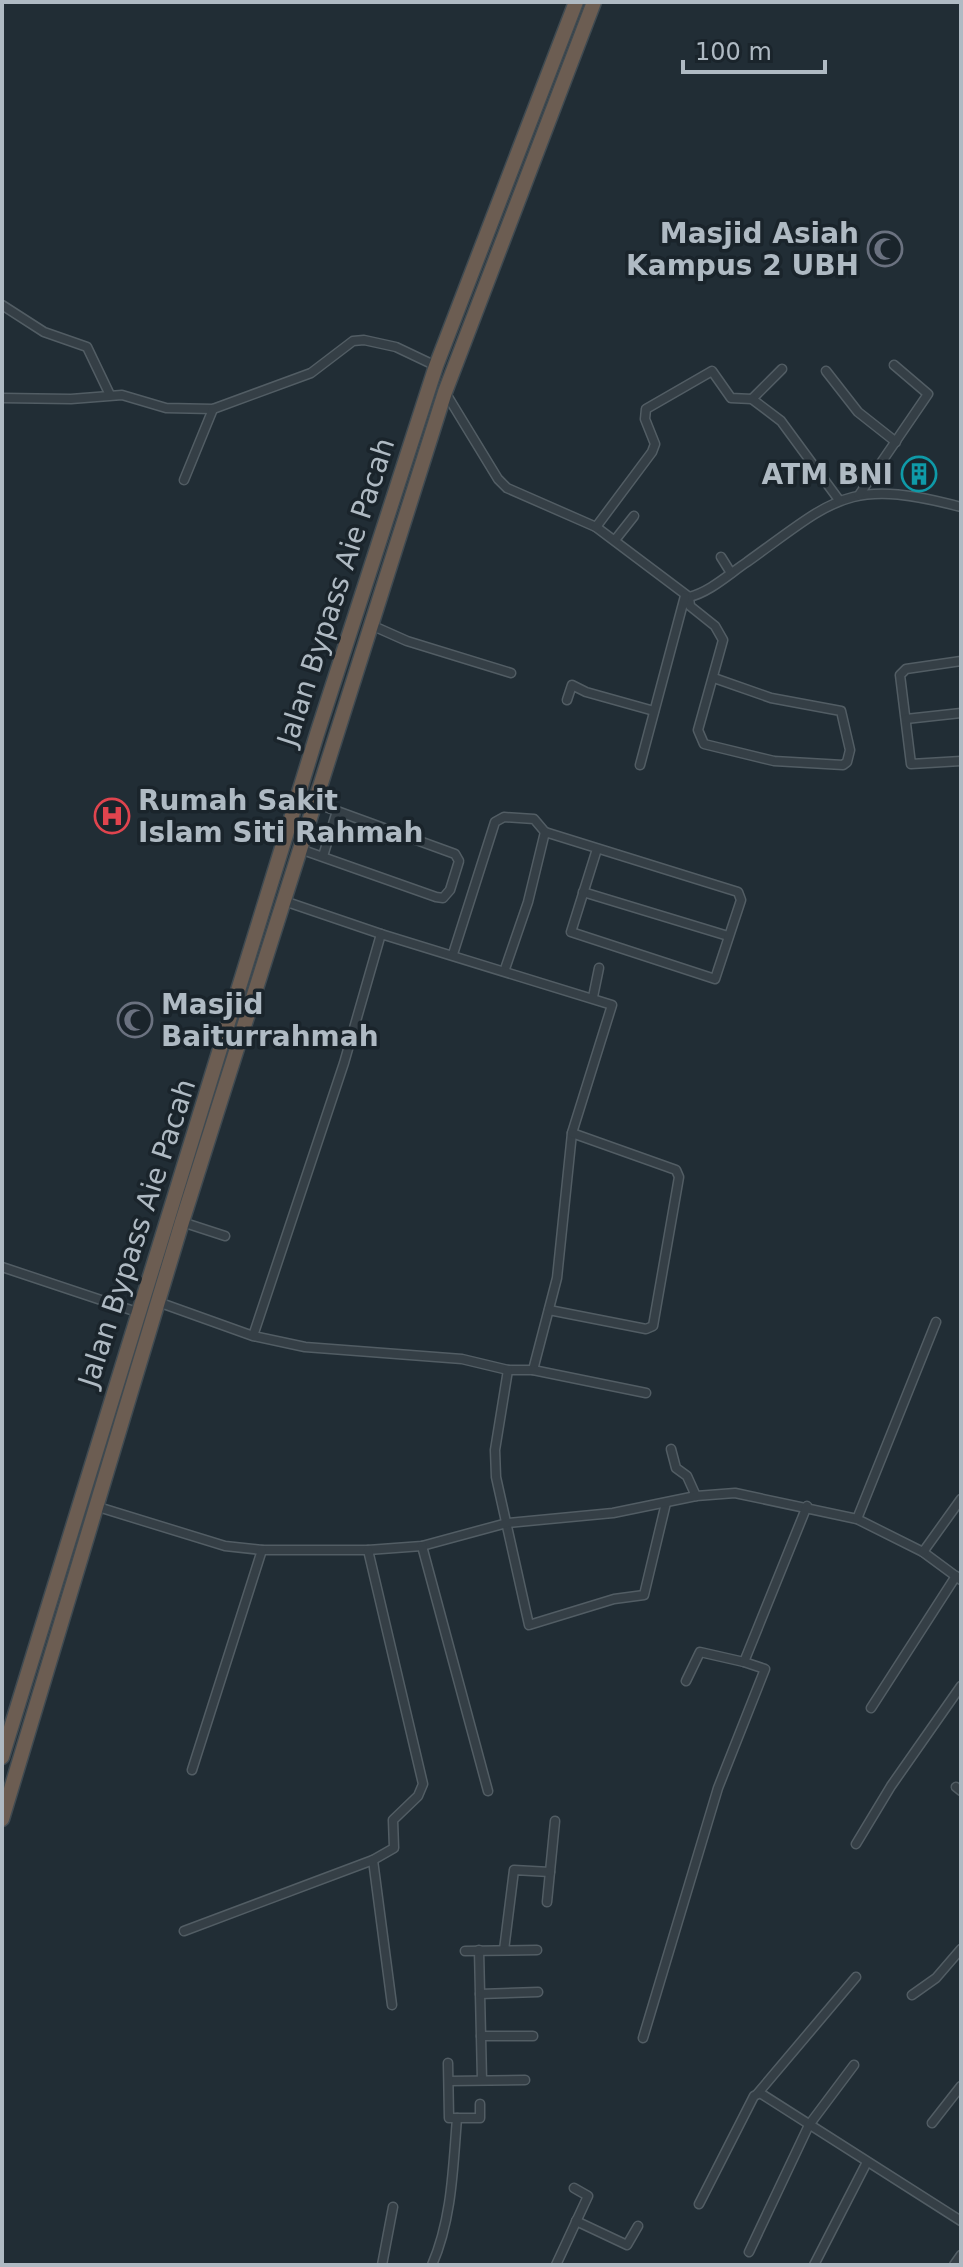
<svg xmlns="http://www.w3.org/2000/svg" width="963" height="2267" viewBox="0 0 963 2267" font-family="'DejaVu Sans',sans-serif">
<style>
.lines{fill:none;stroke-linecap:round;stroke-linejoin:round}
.street-casing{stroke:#525d64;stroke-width:11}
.highway-casing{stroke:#3f4a51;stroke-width:17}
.street{stroke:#353f46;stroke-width:8}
.highway{stroke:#6c5d52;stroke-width:14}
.labels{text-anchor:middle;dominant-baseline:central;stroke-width:7;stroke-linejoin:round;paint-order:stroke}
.poi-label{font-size:28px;font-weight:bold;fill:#afbac3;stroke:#1a242b;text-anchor:end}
.street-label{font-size:28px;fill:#afbac3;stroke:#1a242b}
</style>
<rect width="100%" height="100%" fill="#212d35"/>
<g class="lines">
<g class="street-casing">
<g id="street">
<path d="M2,305L44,332L87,347L110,395"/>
<path d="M826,371L858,412L896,442"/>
<path d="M445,392L498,479L507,488L596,527L689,597C710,592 729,574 747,562C835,499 847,477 961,507"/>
<path d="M2,398L71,399L122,395L166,408L213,409L311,373L353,341L364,340L396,347L436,366"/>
<path d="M752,399L782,369"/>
<path d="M184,480L213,409"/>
<path d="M859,495L928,394L894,365"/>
<path d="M596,527L652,452L655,444L645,419L646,409L712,371L731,398L752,399L781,421L839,500"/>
<path d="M615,540L634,516"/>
<path d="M721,557L731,573"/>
<path d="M689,597L690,606L715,626L723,640L698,730L704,744L774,761L843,765L847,762L850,750L841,711L771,698L714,678"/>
<path d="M371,625L407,641L511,673"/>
<path d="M961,661L906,669L900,675L911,764L961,761"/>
<path d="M567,700L572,685L586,692L654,711"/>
<path d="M906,719L961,713"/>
<path d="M640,765L685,596"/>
<path d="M300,849L436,897L443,898L450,890L459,861L455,854L315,803"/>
<path d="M323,856L337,811"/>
<path d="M583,892L728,936"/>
<path d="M284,901L381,934"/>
<path d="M453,954L495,822L504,817L534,819L545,832"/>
<path d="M505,969L528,902L545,832L738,892L741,900L715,979L571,932L597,849"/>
<path d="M593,997L599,968"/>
<path d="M182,1222L225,1236"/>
<path d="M2,1267L137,1312"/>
<path d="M158,1302L253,1336L305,1347L462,1359L508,1370H533L557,1278L572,1133L612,1005L381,934L344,1063L253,1336"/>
<path d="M549,1310L646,1329L653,1326L679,1177L676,1170L572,1133"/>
<path d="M508,1370L495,1450L496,1477L529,1625L614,1599L644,1595L666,1503"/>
<path d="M533,1370L646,1393"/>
<path d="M671,1449L676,1468L687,1476L696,1496"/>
<path d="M95,1506L225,1546L262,1550H368L422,1546L507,1523L613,1513L696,1496L735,1493L857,1519L923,1552L961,1580"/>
<path d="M857,1519L936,1322"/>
<path d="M422,1546L488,1791"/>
<path d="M923,1552L961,1499"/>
<path d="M686,1681L700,1652L744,1662"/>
<path d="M871,1708L956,1576"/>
<path d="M192,1770L262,1550"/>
<path d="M956,1787L961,1791"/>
<path d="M856,1844L891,1786L961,1686"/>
<path d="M373,1860L392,2005"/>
<path d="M547,1902L555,1821"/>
<path d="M184,1931L373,1860L394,1848L393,1820L418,1796L423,1784L368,1550"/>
<path d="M479,1950L482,2080"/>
<path d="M504,1950L514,1870L550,1872"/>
<path d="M465,1951L537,1950"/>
<path d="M480,1994L538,1992"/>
<path d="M912,1995L936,1978L961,1949"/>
<path d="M481,2036H533"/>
<path d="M643,2038L718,1788L765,1669L744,1662L807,1506"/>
<path d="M449,2081L525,2080"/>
<path d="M758,2093L856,1977"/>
<path d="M457,2118H480V2104"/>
<path d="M932,2123L961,2086"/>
<path d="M699,2204L754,2096L760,2093L961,2221"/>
<path d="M576,2221L627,2245L638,2226"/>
<path d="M749,2252L809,2125L854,2065"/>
<path d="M382,2265L393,2207"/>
<path d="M432,2265C452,2219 453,2168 457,2118H449L448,2063"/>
<path d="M556,2265L588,2196L574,2188"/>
<path d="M814,2265L867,2162"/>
<path d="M954,2265L961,2255"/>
</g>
</g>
<g class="highway-casing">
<g id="highway">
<path d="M2,1757L317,734L436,366L576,2"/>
<path d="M2,1819L182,1222L445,392L594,2"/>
</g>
</g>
<use href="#street" class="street"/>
<use href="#highway" class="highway"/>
</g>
<defs>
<g id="mosque-ring" transform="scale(1.8)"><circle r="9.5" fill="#1a242b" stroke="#6b7280" stroke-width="1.5"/><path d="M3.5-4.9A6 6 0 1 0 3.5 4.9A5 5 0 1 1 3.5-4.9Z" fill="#6b7280"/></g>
<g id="building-ring" transform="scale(1.8)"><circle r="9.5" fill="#1a242b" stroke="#0f9aa8" stroke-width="1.5"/><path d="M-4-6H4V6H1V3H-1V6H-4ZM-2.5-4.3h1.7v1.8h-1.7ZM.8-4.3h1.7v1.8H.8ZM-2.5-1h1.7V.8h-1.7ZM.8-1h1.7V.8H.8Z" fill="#0f9aa8"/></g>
<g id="hospital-ring" transform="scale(1.8)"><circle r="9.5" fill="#1a242b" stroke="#e0444e" stroke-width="1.5"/><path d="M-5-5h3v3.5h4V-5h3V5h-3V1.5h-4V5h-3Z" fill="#e0444e"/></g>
</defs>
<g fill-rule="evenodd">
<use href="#mosque-ring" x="885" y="249"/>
<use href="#building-ring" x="919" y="474"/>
<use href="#hospital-ring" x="112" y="816"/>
<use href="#mosque-ring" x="135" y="1020"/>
</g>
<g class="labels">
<g class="poi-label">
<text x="859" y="233">Masjid Asiah<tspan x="859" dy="32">Kampus 2 UBH</tspan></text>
<text x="893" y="474">ATM BNI</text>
<text x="138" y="800" text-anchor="start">Rumah Sakit<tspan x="138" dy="32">Islam Siti Rahmah</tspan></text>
<text x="161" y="1004" text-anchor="start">Masjid<tspan x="161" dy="32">Baiturrahmah</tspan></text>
</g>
<g class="street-label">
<text transform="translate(336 592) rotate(-72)">Jalan Bypass Aie Pacah</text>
<text transform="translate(137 1233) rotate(-72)">Jalan Bypass Aie Pacah</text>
</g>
</g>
<rect width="963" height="2267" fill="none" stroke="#afbac3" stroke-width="8"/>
<path d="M683 60v12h142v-12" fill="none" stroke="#afbac3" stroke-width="4"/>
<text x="695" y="60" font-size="24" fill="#afbac3" stroke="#1a242b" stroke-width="6" paint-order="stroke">100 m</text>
</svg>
